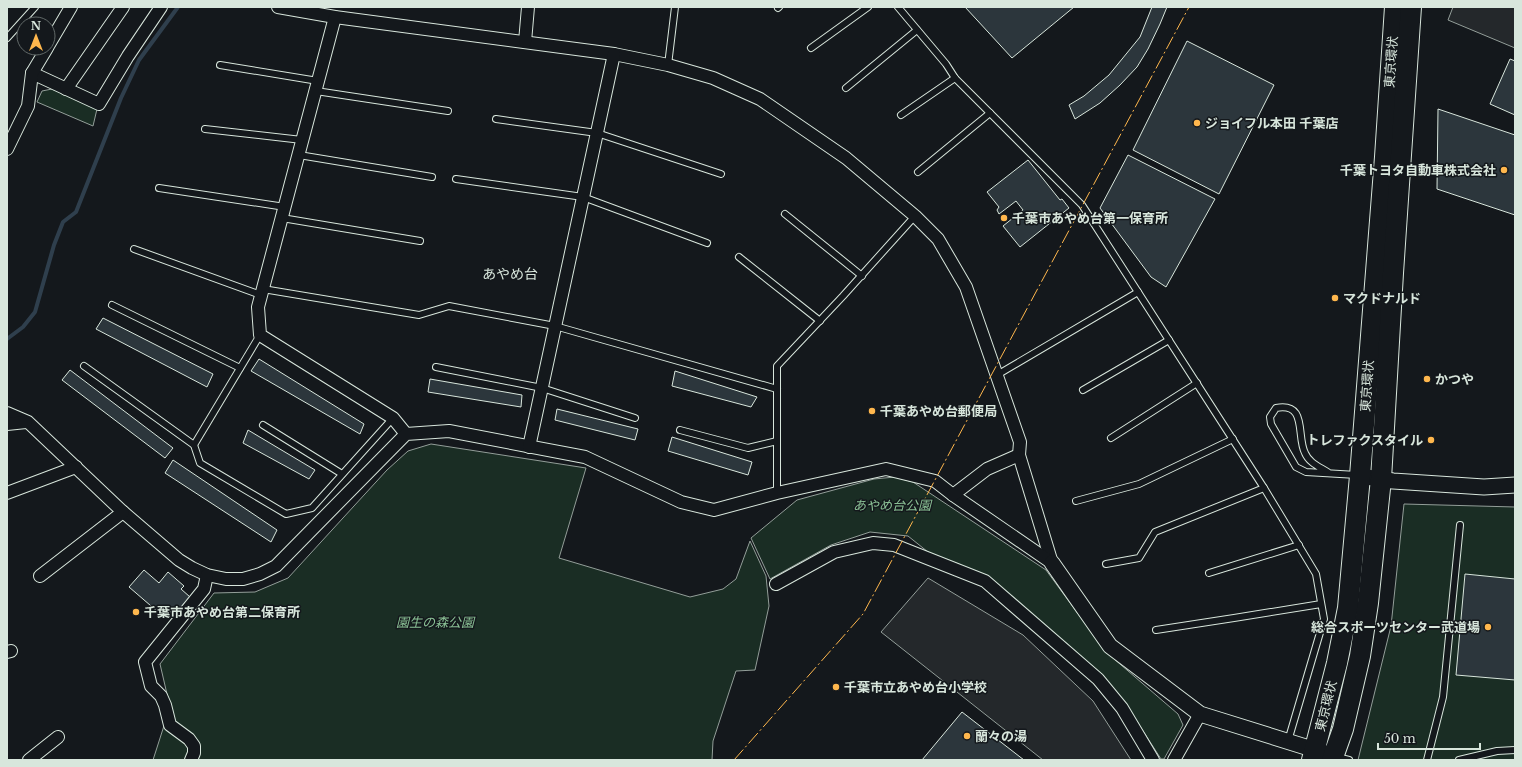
<svg xmlns="http://www.w3.org/2000/svg" width="1522" height="767" viewBox="0 0 1522 767" font-family="'Libre Baskerville','Noto Sans JP',serif">
<style>
.green{fill:#1a2d24;stroke:#939e99}
.parking{fill:#24282b;stroke:#939e99}
.lines{fill:none;stroke-linecap:round;stroke-linejoin:round}
.stream{stroke:#2f3f4d;stroke-width:4}
.building{fill:#2c363c;stroke:#d8e6dc}
.service-casing{stroke:#d8e6dc;stroke-width:8}
.minor-casing{stroke:#d8e6dc;stroke-width:14}
.tertiary-casing{stroke:#d8e6dc;stroke-width:17}
.trunk-casing{stroke:#d8e6dc;stroke-width:22}
.service{stroke:#14181c;stroke-width:6}
.minor{stroke:#14181c;stroke-width:12}
.tertiary{stroke:#14181c;stroke-width:15}
.trunk{stroke:#14181c;stroke-width:20}
.power{stroke:#ffb74d;stroke-width:1;stroke-dasharray:14 3 2 3;stroke-linecap:butt}
.poi-dot{fill:#ffb74d;stroke:#14181c;stroke-width:1.5}
.labels{text-anchor:middle;dominant-baseline:central;stroke-width:3;stroke-linejoin:round;paint-order:stroke}
.street-label{font-size:13px;fill:#d8e6dc;stroke:#14181c}
.poi-label{font-size:13px;font-weight:bold;fill:#d8e6dc;stroke:#14181c;text-anchor:start}
.park-label{font-size:13px;font-style:italic;fill:#8ac095;stroke:#14181c}
.neighbourhood-label{font-size:14px;fill:#d8e6dc;stroke:#14181c}
</style>
<rect width="100%" height="100%" fill="#14181c"/>
<g class="green">
<path d="M52,89L97,109L93,126L37,102L42,91Z"/>
<path d="M431,444L586,468L559,558L690,597L723,589L736,579L750,541L766,576L769,606L755,670L736,671L713,741L712,760H153L170,707L160,664L214,593L255,592L288,578L387,470L408,451Z"/>
<path d="M895,477L913,482L1046,570L1106,652L1178,714L1183,725L1164,759H1161L1127,706L990,579L928,552L908,536L870,532L831,545L770,579L751,538L797,500L874,479Z"/>
<path d="M1404,504L1515,507V760H1358L1391,626Z"/>
</g>
<g class="parking">
<path d="M1453,7H1515V48L1448,20Z"/>
<path d="M928,578L1023,635L1093,701L1131,760H1043L881,632Z"/>
</g>
<g class="lines">
<path class="stream" d="M7,339L23,327L35,312L54,245L63,222L76,212L121,98L139,60L178,7"/>
</g>
<g class="building">
<path d="M965,7H1074L1012,58Z"/>
<path d="M1152,7H1167L1160,24L1148,49L1137,67L1120,85L1100,103L1075,119L1069,105L1084,96L1109,75L1140,37Z"/>
<path d="M1187,41L1274,85L1219,194L1133,150Z"/>
<path d="M1510,59L1515,61V115L1490,104Z"/>
<path d="M1438,109L1515,135V215L1437,189Z"/>
<path d="M1128,155L1215,199L1166,287L1151,277L1100,208Z"/>
<path d="M1028,160L1060,200L1062,199L1069,208L1020,247L1003,226L1023,210L1016,201L999,214L997,210L999,207L987,192Z"/>
<path d="M103,318L213,374L207,387L96,329Z"/>
<path d="M259,359L364,424L360,434L251,371Z"/>
<path d="M70,370L173,448L165,458L62,380Z"/>
<path d="M675,371L757,397L751,407L672,386Z"/>
<path d="M430,379L522,395L521,407L428,392Z"/>
<path d="M557,409L638,429L635,440L555,420Z"/>
<path d="M248,430L315,470L309,479L243,443Z"/>
<path d="M672,437L752,462L748,475L668,451Z"/>
<path d="M173,460L277,530L271,542L165,473Z"/>
<path d="M144,570L159,583L168,572L184,586L181,589L190,597L176,613L172,610L165,618L129,587Z"/>
<path d="M1465,574L1515,579V680L1456,675Z"/>
<path d="M962,712L1024,760H922Z"/>
</g>
<g class="lines">
<g class="service-casing">
<g id="service">
<path d="M898,7L946,64L955,78L1082,205L1264,488L1316,574L1324,619L1288,741"/>
<path d="M778,8L779,7"/>
<path d="M7,38L35,7"/>
<path d="M811,48L868,7"/>
<path d="M220,65L318,81"/>
<path d="M668,65L675,7"/>
<path d="M846,88L917,30"/>
<path d="M316,91L448,111"/>
<path d="M901,115L955,78"/>
<path d="M496,119L597,133L721,174"/>
<path d="M205,129L302,140"/>
<path d="M299,155L432,177"/>
<path d="M918,172L990,113"/>
<path d="M456,179L583,197L707,243"/>
<path d="M159,188L285,207"/>
<path d="M785,214L862,276"/>
<path d="M282,218L420,241"/>
<path d="M134,249L261,295"/>
<path d="M739,257L820,321"/>
<path d="M263,289L419,315L449,306L555,326L777,389"/>
<path d="M112,305L240,368"/>
<path d="M84,366L194,445L200,463L286,514L312,508L393,418"/>
<path d="M436,367L542,388L635,418"/>
<path d="M997,375L1138,292"/>
<path d="M1083,390L1169,340"/>
<path d="M263,425L342,474"/>
<path d="M680,430L748,448L777,441"/>
<path d="M1111,438L1197,383"/>
<path d="M194,445L260,335"/>
<path d="M1329,473C1320,467 1309,463 1305,453C1296,436 1308,402 1276,408L1270,417L1271,424L1296,467L1306,472L1357,475"/>
<path d="M777,493V366L843,296L915,216"/>
<path d="M1076,501L1139,484L1233,439"/>
<path d="M1106,564L1139,558L1155,532L1264,488"/>
<path d="M1209,573L1299,545"/>
<path d="M1156,630L1234,618L1321,604"/>
<path d="M1337,757L1349,760"/>
<path d="M1427,760L1443,697L1460,525"/>
<path d="M1459,760L1497,751L1515,750"/>
</g>
</g>
<g class="minor-casing">
<g id="minor">
<path d="M278,7L335,17L614,54L668,65L713,78L760,99L846,158L915,216L938,239L966,287L1020,442L1019,455L1052,563"/>
<path d="M335,17L258,307L260,335L393,418L406,434"/>
<path d="M525,42L528,7"/>
<path d="M48,46L71,7"/>
<path d="M32,73L99,104L128,56L161,7"/>
<path d="M66,89L123,7"/>
<path d="M7,149L28,106L32,73L47,48"/>
<path d="M7,413L28,422L123,512L179,560L192,568L207,575L226,579H243L260,574L276,566L406,434L449,431L585,457L681,502L714,510L777,493L886,469L935,481L953,495L1052,563"/>
<path d="M7,424L26,422"/>
<path d="M529,447L614,54"/>
<path d="M7,493L76,467"/>
<path d="M953,495L987,469L1019,455"/>
<path d="M40,576L123,512"/>
<path d="M776,584L834,552L873,543L894,545L985,581L1098,679L1122,708L1153,760"/>
<path d="M7,652L11,651"/>
<path d="M29,760L58,737"/>
<path d="M191,760L194,753V746L189,739L170,725L165,705L161,696L151,686L145,662L204,589L207,575"/>
<path d="M1174,760L1200,714"/>
</g>
</g>
<g class="tertiary-casing">
<g id="tertiary">
<path d="M1360,476L1393,481L1484,487L1515,485"/>
<path d="M1052,563L1110,646L1200,714L1325,753"/>
</g>
</g>
<g class="trunk-casing">
<g id="trunk">
<path d="M1312,760L1337,663L1348,608L1360,476L1385,157L1395,7"/>
<path d="M1332,760L1343,729L1360,656L1368,603L1381,479L1393,273L1411,7"/>
</g>
</g>
<use href="#service" class="service"/>
<use href="#minor" class="minor"/>
<use href="#tertiary" class="tertiary"/>
<use href="#trunk" class="trunk"/>
<path class="power" d="M734,760L863,614L1189,7"/>
</g>
<g class="poi-dot">
<circle cx="1197" cy="123" r="4"/>
<circle cx="1504" cy="170" r="4"/>
<circle cx="1004" cy="218" r="4"/>
<circle cx="1335" cy="298" r="4"/>
<circle cx="1427" cy="379" r="4"/>
<circle cx="872" cy="411" r="4"/>
<circle cx="1431" cy="440" r="4"/>
<circle cx="136" cy="612" r="4"/>
<circle cx="1488" cy="627" r="4"/>
<circle cx="836" cy="687" r="4"/>
<circle cx="967" cy="736" r="4"/>
</g>
<g class="labels">
<g class="street-label">
<text transform="translate(1391 62) rotate(-86)">東京環状</text>
<text transform="translate(1367 386) rotate(-86)">東京環状</text>
<text transform="translate(1326 706) rotate(-76)">東京環状</text>
</g>
<g class="poi-label">
<text x="1205" y="123">ジョイフル本田 千葉店</text>
<text x="1496" y="170" text-anchor="end">千葉トヨタ自動車株式会社</text>
<text x="1012" y="218">千葉市あやめ台第一保育所</text>
<text x="1343" y="298">マクドナルド</text>
<text x="1435" y="379">かつや</text>
<text x="880" y="411">千葉あやめ台郵便局</text>
<text x="1423" y="440" text-anchor="end">トレファクスタイル</text>
<text x="144" y="612">千葉市あやめ台第二保育所</text>
<text x="1480" y="627" text-anchor="end">総合スポーツセンター武道場</text>
<text x="844" y="687">千葉市立あやめ台小学校</text>
<text x="975" y="736">蘭々の湯</text>
</g>
<g class="park-label">
<text x="892" y="505">あやめ台公園</text>
<text x="435" y="622">園生の森公園</text>
</g>
<g class="neighbourhood-label">
<text x="510" y="274">あやめ台</text>
</g>
</g>
<rect width="1522" height="767" fill="none" stroke="#d8e6dc" stroke-width="16"/>
<g transform="translate(36 36)"><circle r="19" fill="#14181c" stroke="#626a69"/>
<path d="M0-3L7 15L0 10L-7 15Z" fill="#ffb74d"/>
<text y="-6" font-size="11" font-weight="bold" text-anchor="middle" fill="#d8e6dc">N</text>
</g>
<path d="M1378 743v6h102v-6" fill="none" stroke="#d8e6dc" stroke-width="2"/>
<text x="1384" y="743" font-size="12" fill="#d8e6dc" stroke="#14181c" stroke-width="3" paint-order="stroke">50 m</text>
</svg>
